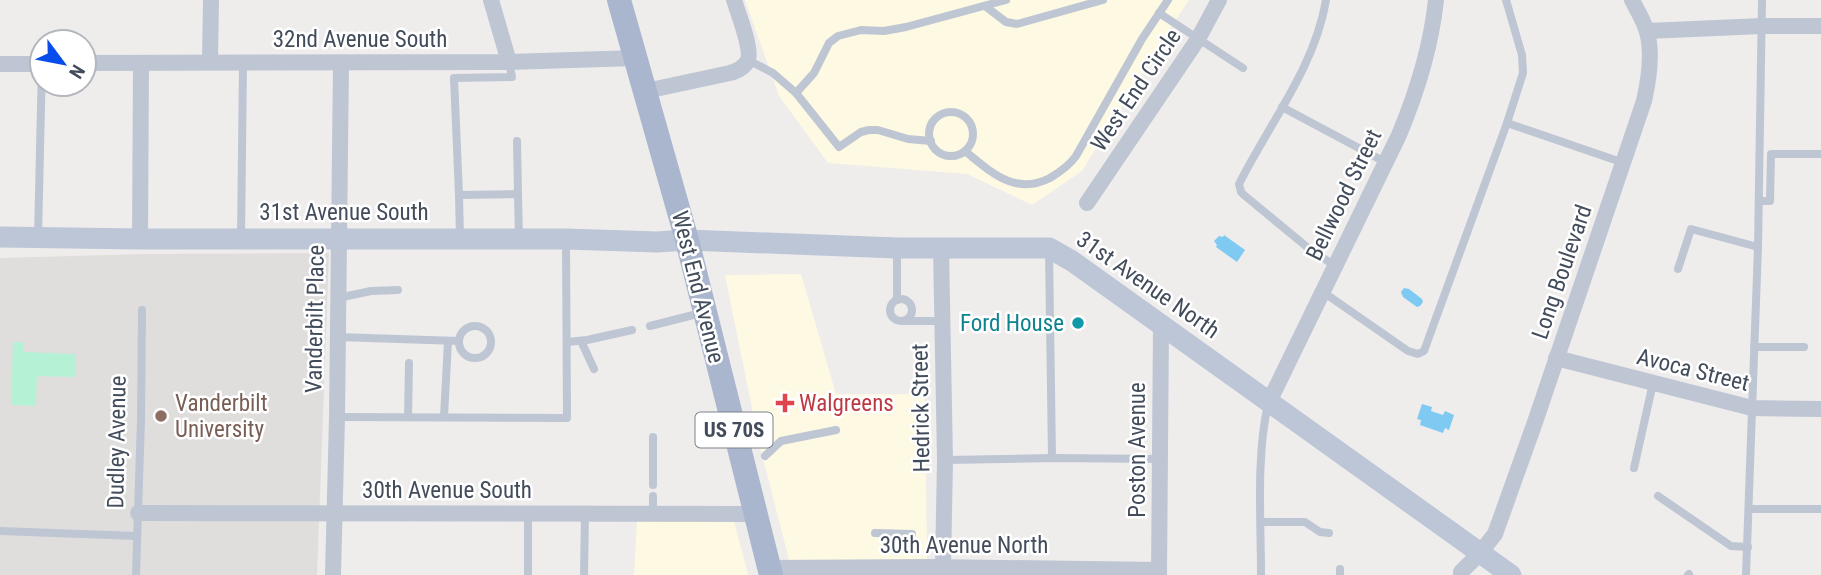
<svg xmlns="http://www.w3.org/2000/svg" width="1821" height="575" viewBox="0 0 1821 575" font-family="'Roboto Condensed',sans-serif">
<style>
.commercial{fill:#fdf9e2}
.education{fill:#e0dddd}
.green{fill:#b5f2d5}
.water{fill:#7ecaf3}
.lines{fill:none;stroke-linecap:round;stroke-linejoin:round}
.lane{stroke:#bec6d3;stroke-width:8}
.street{stroke:#bec6d3;stroke-width:16}
.secondary{stroke:#bcc6d7;stroke-width:21}
.primary{stroke:#a9b6ce;stroke-width:24}
.culture-dot{fill:#0f9aa8;stroke:#fff;stroke-width:2.5}
.health-dot{fill:#e0444e;stroke:#fff;stroke-width:2.5}
.education-dot{fill:#8d6e63;stroke:#fff;stroke-width:2.5}
.labels{text-anchor:middle;dominant-baseline:central;stroke-width:5;stroke-linejoin:round;paint-order:stroke}
.shield{fill:#fff;stroke:#7b828c;stroke-width:2}
.shield-label{font-size:21px;font-weight:bold;fill:#434c5b}
.street-label{font-size:23px;fill:#434c5b;stroke:#fff}
.culture-label{font-size:23px;fill:#0d838f;stroke:#fff;text-anchor:end}
.education-label{font-size:23px;fill:#785e54;stroke:#fff;text-anchor:start}
.health-label{font-size:23px;fill:#be3a42;stroke:#fff;text-anchor:start}
</style>
<rect width="100%" height="100%" fill="#efecec"/>
<g class="commercial">
<path d="M745,0H1189L1163,39L1082,171L1032,205L967,174L828,163L779,96Z"/>
<path d="M801,274L836,394H925L927,560L793,575L759,443L725,275Z"/>
<path d="M637,519L734,521L748,575H634Z"/>
</g>
<path class="education" d="M329,253L317,575H0V258L146,254Z"/>
<path class="green" d="M13,342H23V352L76,354L75,377L37,376L36,406L11,405Z"/>
<g class="water">
<path d="M1224,235L1245,250L1237,262L1216,247L1217,245L1214,241L1219,236L1223,237Z"/>
<path d="M1404,288L1409,289L1422,299L1423,302L1420,306L1417,307L1403,297L1401,292Z"/>
<path d="M1422,404L1432,407L1431,411L1443,415L1445,411L1454,415L1449,430L1445,428L1443,433L1420,425L1421,420L1417,419Z"/>
</g>
<g class="lines">
<g class="lane">
<path d="M1326,0C1315,67 1269,124 1239,184L1241,192L1244,195L1307,247L1335,266"/>
<path d="M985,6L1006,22L1017,24L1103,0"/>
<path d="M1159,13L1243,68"/>
<path d="M748,60L773,73L796,93L839,147L861,132L869,130H878L908,139L931,141"/>
<path d="M509,62L512,77L454,78L459,195L518,194L519,239"/>
<path d="M796,93L814,73L829,43L838,36L861,30L884,31L906,27L1006,0"/>
<path d="M1282,107L1385,162"/>
<circle cx="951" cy="134" r="22"/>
<path d="M1507,123L1624,163"/>
<path d="M517,141L518,194"/>
<path d="M965,151C991,172 1015,196 1050,178C1060,172 1069,166 1076,156L1142,39L1168,0"/>
<path d="M459,195L460,238"/>
<path d="M1759,201H1770L1771,154H1821"/>
<path d="M38,236L42,64"/>
<path d="M241,238L243,63"/>
<path d="M1049,251L1052,458"/>
<path d="M1678,269L1691,229L1758,247"/>
<path d="M1323,292L1408,351L1418,354L1424,351L1507,123L1523,73L1522,55L1506,0"/>
<path d="M338,298L371,291L398,290"/>
<circle cx="901" cy="310" r="11"/>
<path d="M897,300V251"/>
<path d="M903,321H942"/>
<circle cx="475" cy="342" r="16"/>
<path d="M650,326L701,313"/>
<path d="M337,337L459,341"/>
<path d="M581,341L594,369"/>
<path d="M567,342L587,340L632,330"/>
<path d="M1754,347H1804"/>
<path d="M337,417L567,418L566,242"/>
<path d="M408,417L409,363"/>
<path d="M444,417L448,341"/>
<path d="M765,456L781,441L836,430"/>
<path d="M945,460L1052,458L1160,459"/>
<path d="M1634,468L1653,383"/>
<path d="M653,485V437"/>
<path d="M653,496V514"/>
<path d="M1658,496L1731,546L1748,547"/>
<path d="M1749,509H1821"/>
<path d="M1261,522H1305L1320,532L1329,533"/>
<path d="M0,531L137,536"/>
<path d="M875,533L912,534"/>
<path d="M1340,569V575"/>
<path d="M136,575L141,420L142,310"/>
<path d="M528,575V514"/>
<path d="M584,575L585,514"/>
<path d="M1261,575C1261,520 1256,457 1268,404"/>
<path d="M1688,575L1689,574"/>
<path d="M1746,575L1758,247L1762,0"/>
</g>
<g class="street">
<path d="M491,0L509,62"/>
<path d="M1647,31L1762,26H1821"/>
<path d="M210,62L211,0"/>
<path d="M84,63L509,62L636,58"/>
<path d="M0,64H42"/>
<path d="M646,91L730,73C737,71 745,67 748,60C752,48 738,13 734,0"/>
<path d="M1087,203L1198,39L1219,0"/>
<path d="M140,239L141,63"/>
<path d="M941,248L945,460L943,567"/>
<path d="M1556,358L1752,408L1821,409"/>
<path d="M1269,402L1399,135C1417,92 1431,47 1436,0"/>
<path d="M138,513L755,514"/>
<path d="M769,568L931,567L1159,570"/>
<path d="M333,575L337,417L341,63"/>
<path d="M1159,575L1161,326"/>
<path d="M1461,575V572L1480,553L1495,534L1534,425L1644,101C1649,79 1653,54 1647,32C1644,21 1637,10 1632,0"/>
</g>
<path class="secondary" d="M0,237L140,239H566L657,242L687,240L897,248H1049L1072,261L1511,575"/>
<path class="primary" d="M619,0L687,240L771,575"/>
</g>
<circle class="culture-dot" cx="1078" cy="323" r="7"/>
<path class="health-dot" d="M781.5 392.5h7v7h7v7h-7v7h-7v-7h-7v-7h7z"/>
<circle class="education-dot" cx="161" cy="416" r="7"/>
<g class="labels">
<rect class="shield" x="695.5" y="412.5" width="77" height="35" rx="5"/>
<g class="shield-label">
<text x="734" y="430">US 70S</text>
</g>
<g class="street-label">
<text x="360" y="39">32nd Avenue South</text>
<text transform="translate(1136 90) rotate(-56)">West End Circle</text>
<text transform="translate(1344 195) rotate(-64)">Bellwood Street</text>
<text x="344" y="212">31st Avenue South</text>
<text transform="translate(1562 272) rotate(-71)">Long Boulevard</text>
<text transform="translate(1148 285) rotate(35)">31st Avenue North</text>
<text transform="translate(698 287) rotate(76)">West End Avenue</text>
<text transform="translate(315 319) rotate(-89)">Vanderbilt Place</text>
<text transform="translate(1693 370) rotate(14)">Avoca Street</text>
<text transform="translate(921 408) rotate(-91)">Hedrick Street</text>
<text transform="translate(117 442) rotate(-89)">Dudley Avenue</text>
<text transform="translate(1137 450) rotate(-90)">Poston Avenue</text>
<text x="447" y="490">30th Avenue South</text>
<text x="964" y="545">30th Avenue North</text>
</g>
<g class="culture-label">
<text x="1064" y="323">Ford House</text>
</g>
<g class="education-label">
<text x="175" y="403">Vanderbilt<tspan x="175" dy="26">University</tspan></text>
</g>
<g class="health-label">
<text x="799" y="403">Walgreens</text>
</g>
</g>
<g transform="translate(63 63) rotate(122)"><circle r="33" fill="#ffffff" stroke="#b4b7bd" stroke-width="2"/>
<path d="M0-5L12 26L0 18L-12 26Z" fill="#094cec"/>
<text y="-10" font-size="19" font-weight="bold" text-anchor="middle" fill="#434c5b">N</text>
</g>
</svg>
